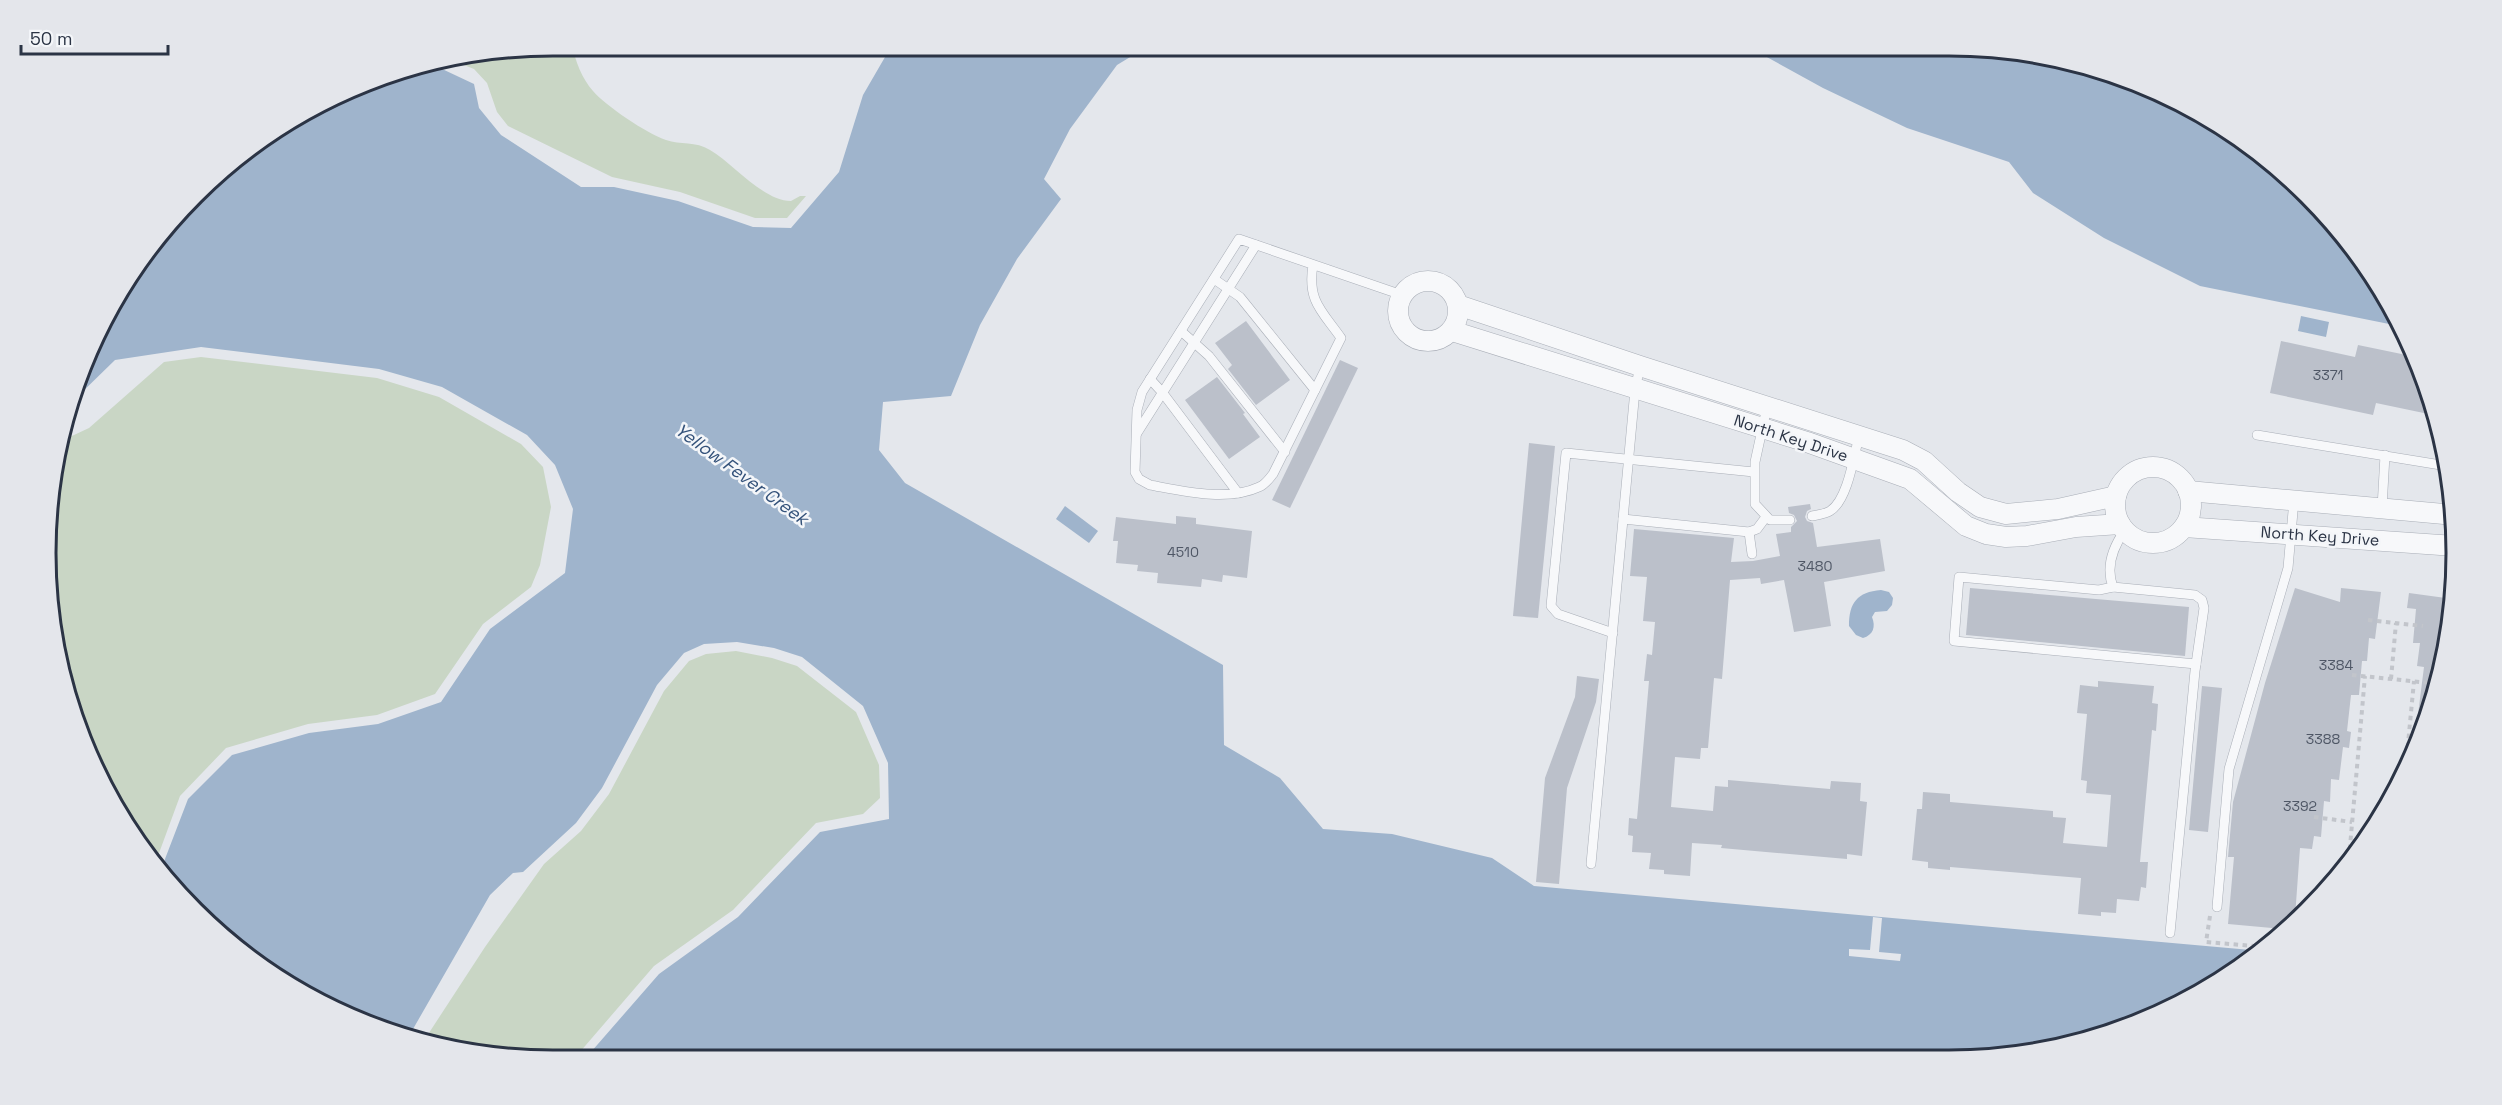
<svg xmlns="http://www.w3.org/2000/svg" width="2502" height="1105" viewBox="0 0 2502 1105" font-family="'Space Grotesk',sans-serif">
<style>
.green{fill:#c9d6c5}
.water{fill:#9fb4cc}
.pier{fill:#e4e7ec}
.building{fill:#bbc0ca}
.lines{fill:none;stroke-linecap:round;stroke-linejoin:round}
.service-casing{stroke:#a9aeb7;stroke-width:10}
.minor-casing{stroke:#a9aeb7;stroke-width:21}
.path{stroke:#c2c5cb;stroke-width:4;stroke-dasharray:4.5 4.5;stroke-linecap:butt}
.service{stroke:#f7f8fa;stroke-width:9}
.minor{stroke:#f7f8fa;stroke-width:20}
.labels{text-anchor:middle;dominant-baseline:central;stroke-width:5;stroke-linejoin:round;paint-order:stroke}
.number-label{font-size:14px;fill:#4f5766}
.street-label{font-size:16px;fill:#2b3445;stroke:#f4f6f9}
.water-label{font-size:18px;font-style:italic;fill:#34527a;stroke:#f4f6f9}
.rim{fill:none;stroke:#2b3445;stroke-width:3}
</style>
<rect width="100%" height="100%" fill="#e4e7ec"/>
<g class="green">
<path d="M552,45H572C575,60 582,79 593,91C606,106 646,133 666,140C680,145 696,141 710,150C734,164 763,201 791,201L800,196H806L787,218H755L680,192L612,177L508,126L497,112L487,83L474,69L454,61Z"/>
<path d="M201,357L377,378L439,397L521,444L543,467L551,507L540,565L531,587L483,624L435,694L377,715L308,724L226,748L180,796L155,864L113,807L55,651L45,552L55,454L59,442L89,428L164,362Z"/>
<path d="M736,651L772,658L797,666L856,712L879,765L880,798L863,814L816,823L733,910L654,966L573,1060H552L425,1039L485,947L544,864L581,831L609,794L664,691L689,661L706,654Z"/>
</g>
<g class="water">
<path d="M892,45H1150L1117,65L1070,129L1044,179L1061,199L1017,259L980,325L951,396L883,402L879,450L905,483L1223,665L1224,745L1280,778L1323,829L1392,834L1492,858L1534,886L2262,951L2144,1021L2016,1056L584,1060L659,974L738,917L820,832L889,819L888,763L863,706L802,657L774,648L737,642L704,644L684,653L657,685L602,788L576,823L523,872L513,873L490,895L409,1036L389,1033L243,955L171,887L161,874L165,859L188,799L232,755L309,733L378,724L441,702L490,629L565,573L573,509L555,465L527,435L442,387L379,369L201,347L115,360L75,399L113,299L218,171L299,113L336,96L348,97L395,71L428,66L440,68L474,84L479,108L501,135L581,187H614L678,201L753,227L791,228L839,172L863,95Z"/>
<path d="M1745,45H1950L2113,72L2204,113L2284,171L2352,244L2404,327L2200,286L2104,238L2033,193L2009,162L1907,128L1823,88Z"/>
<path d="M2301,316L2329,322L2326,337L2298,331Z"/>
<path d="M1065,506L1098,531L1089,543L1056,519Z"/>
<path d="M1881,590L1889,592L1893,598L1892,605L1887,611L1875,612L1872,617C1876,627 1873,635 1863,638L1856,635L1849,626C1849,603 1857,592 1881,590Z"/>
</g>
<path class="pier" d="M1873,917L1882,918L1879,952L1901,954L1900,961L1849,956V949L1870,950Z"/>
<g class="building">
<path d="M1246,321L1290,380L1256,405L1228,369L1232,365L1215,343Z"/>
<path d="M2281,341L2355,357L2358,345L2416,357L2438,416L2376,403L2373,415L2270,393Z"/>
<path d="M1340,360L1358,368L1290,508L1272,500Z"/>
<path d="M1217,377L1245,413L1243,414L1260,437L1229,459L1185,400Z"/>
<path d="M1529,443L1555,446L1538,618L1513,616Z"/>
<path d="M1810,504L1811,509L1807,511L1805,517L1807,521L1813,523L1817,547L1880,539L1885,571L1824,582L1831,626L1794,632L1784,580L1761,584L1760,578L1730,580L1722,679L1714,678L1708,748H1701L1700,759L1675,757L1671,807L1713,811L1715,786L1728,787V780L1830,789L1831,781L1861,783L1860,801L1867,802L1862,856L1847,854V859L1721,848L1722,845L1692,843L1690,876L1664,874V870L1649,869L1651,853L1632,852L1633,836L1628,835L1629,818L1637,819L1649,681H1644L1647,654L1652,655L1655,622L1643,621L1647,577L1630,576L1634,529L1734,538L1731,562L1753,561L1780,556L1776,534L1791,532V527L1797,521L1794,515L1789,513L1788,507Z"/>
<path d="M1176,516L1196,518V524L1252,531L1247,578L1223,575L1222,582L1202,579L1201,587L1157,583L1158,573L1137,571L1138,565L1116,563L1118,541H1113L1116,517L1176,524Z"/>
<path d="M1970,588L2189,607L2185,656L1966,635Z"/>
<path d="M2295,588L2340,602L2341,588L2381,592L2375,639L2369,638L2367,661H2362L2359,695H2351L2347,731L2351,732L2349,748L2343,747L2339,780L2331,779L2330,802L2324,801L2321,837L2314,836L2312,849L2300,848L2295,917L2283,929L2228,924L2234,857H2228L2233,802L2265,683Z"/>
<path d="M2409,593L2453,599V619L2430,716L2426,724L2417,722L2424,667L2417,666L2420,643H2413L2416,609L2407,608Z"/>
<path d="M1577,676L1599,679L1596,702L1567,788L1559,884L1536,882L1545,778L1575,697Z"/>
<path d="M2098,681L2154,686L2152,703L2158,704L2156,731L2152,730L2140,862H2148L2146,888L2141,887L2139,901L2117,899L2116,913L2101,912V916L2078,914L2081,878L1950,867V870L1928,868V862L1912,860L1917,809H1922L1923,792L1950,794V802L2053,811V817L2066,818L2063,843L2107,847L2111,795L2086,793L2087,781L2081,780L2087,714L2077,713L2080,685L2098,687Z"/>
<path d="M2202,686L2222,688L2208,832L2189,830Z"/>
</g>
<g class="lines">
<g class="service-casing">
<g id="service">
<path d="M1313,265C1307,301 1322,311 1341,338L1273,474C1269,479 1265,485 1259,487C1227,502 1183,491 1150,485L1139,479L1135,472L1137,410L1142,392L1239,239L1402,295"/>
<path d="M1214,279L1240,297L1315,390"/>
<path d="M1181,331L1209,356L1285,452"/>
<path d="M1150,379L1162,392L1238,493"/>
<path d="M1767,407L1755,462V504L1770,520H1790"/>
<path d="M1137,433L1256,245"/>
<path d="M2257,435L2447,466"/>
<path d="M2382,508L2385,455"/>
<path d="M1812,516C1817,515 1825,514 1830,511C1848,500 1854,455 1859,436"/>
<path d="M1623,519L1749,532L1757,529L1766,517"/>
<path d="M2125,530C2113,547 2105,566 2113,587L2195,595L2202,600L2204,608L2195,671L2170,933"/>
<path d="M1749,532L1752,554"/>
<path d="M2113,587L2099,590L1959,577L1954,641L2196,664"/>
<path d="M1613,633L1558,614L1551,606L1566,453L1754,472"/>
<path d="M1591,864L1635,390L1640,366"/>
<path d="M2217,907L2229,769L2288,568L2294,500"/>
</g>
</g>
<g class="minor-casing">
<g id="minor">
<circle cx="1428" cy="311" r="30"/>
<path d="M1458,305L1640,366L1903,450L1924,461L1958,492L1980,507L2006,514L2058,509L2116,496"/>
<path d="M1452,331L1807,442L1910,479L1966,526L1986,534L2006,537L2027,536L2076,527L2120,524"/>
<circle cx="2153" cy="505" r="38"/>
<path d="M2188,491L2455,515"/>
<path d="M2184,527L2455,546"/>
</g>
</g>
<g class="path">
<path d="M2368,620L2423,626"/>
<path d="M2352,675L2430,683"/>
<path d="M2391,679L2396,623"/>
<path d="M2406,765L2414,681"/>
<path d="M2314,817L2352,822"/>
<path d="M2349,858L2365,676"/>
<path d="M2210,916L2206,942L2266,947"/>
</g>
<use href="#service" class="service"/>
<use href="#minor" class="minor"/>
</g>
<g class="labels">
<g class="number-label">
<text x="2328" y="375">3371</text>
<text x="1183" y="552">4510</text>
<text x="1815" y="566">3480</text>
<text x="2336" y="665">3384</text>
<text x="2323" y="739">3388</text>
<text x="2300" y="806">3392</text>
</g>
<g class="street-label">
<text transform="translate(1791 438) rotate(18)">North Key Drive</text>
<text transform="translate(2320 536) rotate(4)">North Key Drive</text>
</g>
<g class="water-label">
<text transform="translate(742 474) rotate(36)">Yellow Fever Creek</text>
</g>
</g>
<path d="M0 0H2502V1105H0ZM553 56H1949A497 497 0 0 1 2446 553V553A497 497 0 0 1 1949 1050H553A497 497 0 0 1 56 553V553A497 497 0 0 1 553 56Z" fill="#e4e6eb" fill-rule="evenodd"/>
<path class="rim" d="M553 56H1949A497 497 0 0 1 2446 553V553A497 497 0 0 1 1949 1050H553A497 497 0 0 1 56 553V553A497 497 0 0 1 553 56Z"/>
<path d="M21 45v9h147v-9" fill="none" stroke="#2b3445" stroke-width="3"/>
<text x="30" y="45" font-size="18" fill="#2b3445" stroke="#f4f6f9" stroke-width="4.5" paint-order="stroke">50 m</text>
</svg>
